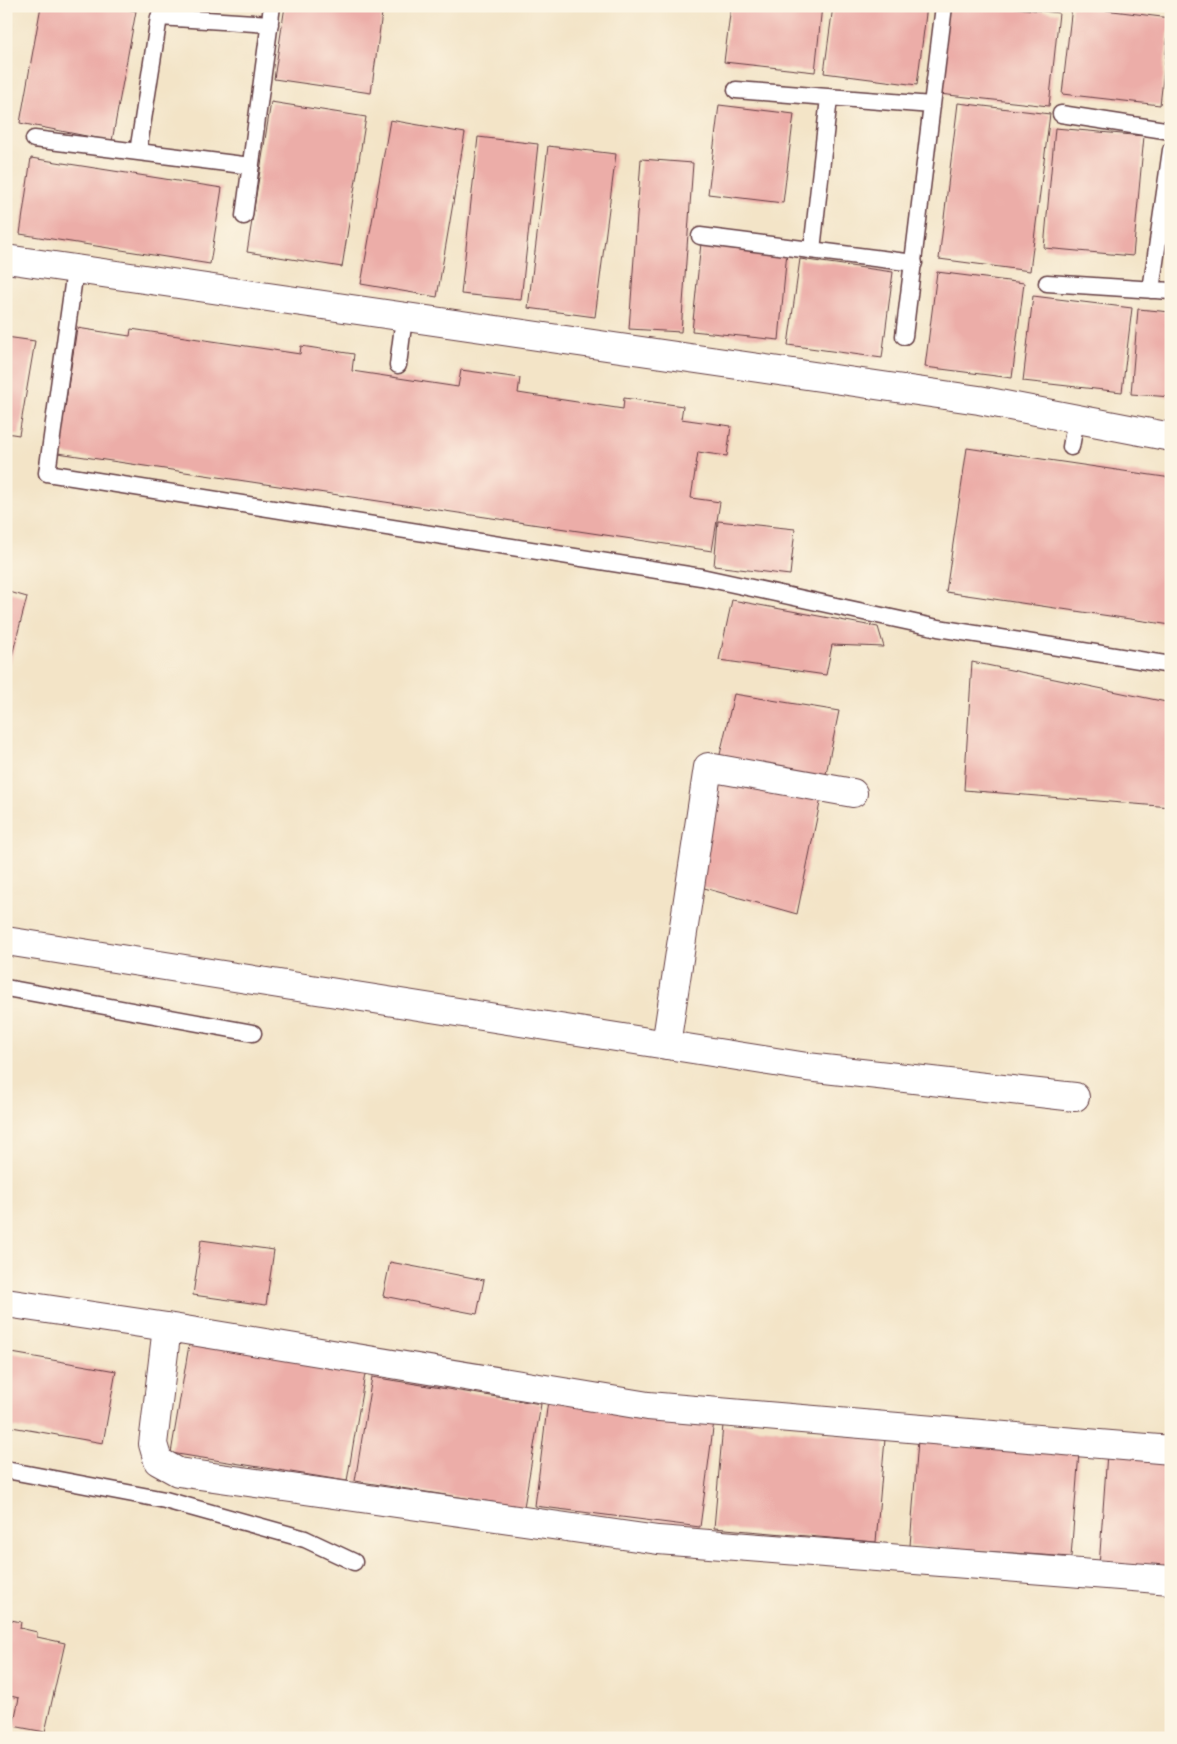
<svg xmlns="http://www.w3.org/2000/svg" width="1177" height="1744" font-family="Vollkorn,serif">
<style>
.building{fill:#ecada8}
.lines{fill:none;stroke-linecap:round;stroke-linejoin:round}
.service-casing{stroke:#633d42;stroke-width:19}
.minor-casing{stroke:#633d42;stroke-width:30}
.service{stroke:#fff;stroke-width:16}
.minor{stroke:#fff;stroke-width:28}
</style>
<rect width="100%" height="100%" fill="#fcf5e5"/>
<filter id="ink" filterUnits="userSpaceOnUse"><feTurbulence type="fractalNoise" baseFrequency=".02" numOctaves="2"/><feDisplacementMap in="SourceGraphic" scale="10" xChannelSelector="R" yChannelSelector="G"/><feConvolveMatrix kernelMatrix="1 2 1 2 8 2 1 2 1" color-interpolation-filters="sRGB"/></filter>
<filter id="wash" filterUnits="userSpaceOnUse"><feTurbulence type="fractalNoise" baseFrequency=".0096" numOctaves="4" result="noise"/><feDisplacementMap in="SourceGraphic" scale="20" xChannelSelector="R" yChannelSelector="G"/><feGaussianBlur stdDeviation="1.12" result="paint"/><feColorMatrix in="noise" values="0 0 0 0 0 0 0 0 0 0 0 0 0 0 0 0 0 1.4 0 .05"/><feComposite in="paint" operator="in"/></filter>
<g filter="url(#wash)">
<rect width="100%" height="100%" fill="#f3e4c7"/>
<g id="blocks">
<path class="building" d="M 41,6 L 110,6 L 136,11 L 112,141 L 20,123 Z
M 285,6 L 383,6 L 371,93 L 274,79 Z
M 731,6 L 822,6 L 815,72 L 724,62 Z
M 833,6 L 927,6 L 917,85 L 824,73 Z
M 948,6 L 1002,6 L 1059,13 L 1049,106 L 939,94 Z
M 1072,6 L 1170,18 L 1160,105 L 1062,94 Z
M 1169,70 L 1171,70 L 1171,109 L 1165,108 Z
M 271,102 L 366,117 L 342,267 L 247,252 Z
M 958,103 L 1050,114 L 1030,271 L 939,259 Z
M 719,105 L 794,114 L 783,203 L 708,194 Z
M 390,120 L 465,133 L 437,297 L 361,284 Z
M 1055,128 L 1144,136 L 1133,256 L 1044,248 Z
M 478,137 L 538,144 L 521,300 L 461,294 Z
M 548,146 L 616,154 L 595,317 L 528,308 Z
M 31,158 L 222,188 L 210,264 L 20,234 Z
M 641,159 L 693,163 L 681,332 L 629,329 Z
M 701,243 L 787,251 L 779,340 L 692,331 Z
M 800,259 L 893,272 L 882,358 L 788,345 Z
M 937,272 L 1024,283 L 1012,378 L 925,367 Z
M 1033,296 L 1132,308 L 1122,392 L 1023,381 Z
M 1138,309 L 1171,312 L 1171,397 L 1131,394 Z
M 77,328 L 130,336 L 131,329 L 300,354 L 301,346 L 354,354 L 352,371 L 458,387 L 461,370 L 520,378 L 518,393 L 623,409 L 624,398 L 683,406 L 681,419 L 731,426 L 727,456 L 698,452 L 691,498 L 720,502 L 712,551 L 58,453 Z
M 6,337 L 35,341 L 19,435 L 6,433 Z
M 967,448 L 1171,478 L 1171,625 L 946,592 Z
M 718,521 L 795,529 L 790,575 L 714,566 Z
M 6,591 L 27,597 L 7,675 L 6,675 Z
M 732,600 L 878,627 L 884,647 L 832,645 L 826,675 L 719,660 Z
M 972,662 L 1171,703 L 1171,807 L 964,790 Z
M 734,694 L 839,711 L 797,914 L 690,884 Z
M 201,1240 L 274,1250 L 266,1305 L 193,1295 Z
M 390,1262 L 484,1280 L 477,1314 L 383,1296 Z
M 190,1339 L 366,1368 L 347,1481 L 171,1453 Z
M 6,1352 L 116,1371 L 103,1443 L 6,1426 Z
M 372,1377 L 541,1404 L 524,1507 L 355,1481 Z
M 548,1400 L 714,1421 L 700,1527 L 535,1506 Z
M 723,1425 L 885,1439 L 876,1542 L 714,1528 Z
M 918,1440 L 1079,1452 L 1071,1557 L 910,1546 Z
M 1107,1453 L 1171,1457 L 1171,1572 L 1099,1567 Z
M 6,1619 L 21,1622 L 20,1628 L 37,1632 L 37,1637 L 65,1643 L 45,1732 L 13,1726 L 19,1698 L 6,1695 Z"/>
</g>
</g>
<g filter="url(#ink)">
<use href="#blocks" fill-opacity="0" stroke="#633d42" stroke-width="1"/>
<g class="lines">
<g class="service-casing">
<path id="service" d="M 736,90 L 932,105
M 1061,114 L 1171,131
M 34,139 L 251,166
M 138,152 L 159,17 L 270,24
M 244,216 L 272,6
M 700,236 L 914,263
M 812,250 L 829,98
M 75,270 L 47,473 L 701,577 L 938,628 L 1171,665
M 1047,283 L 1171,291
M 1151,290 L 1171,150
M 904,336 L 944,6
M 398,365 L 404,318
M 1071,447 L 1076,419
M 6,988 L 253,1033
M 6,1470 L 165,1500 L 305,1539 L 354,1562"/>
</g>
<g class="minor-casing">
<path id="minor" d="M 6,259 L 979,400 L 1171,437
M 6,941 L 807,1067 L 1075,1097
M 666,1045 L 708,767 L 853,793
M 6,1303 L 167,1327 L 648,1406 L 1171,1450
M 167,1327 L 153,1444 L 158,1461 L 178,1472 L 658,1540 L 1171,1580"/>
</g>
<use href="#service" class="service"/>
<use href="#minor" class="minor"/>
</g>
</g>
<rect width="1177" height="1744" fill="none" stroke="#fcf5e5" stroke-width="25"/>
</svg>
